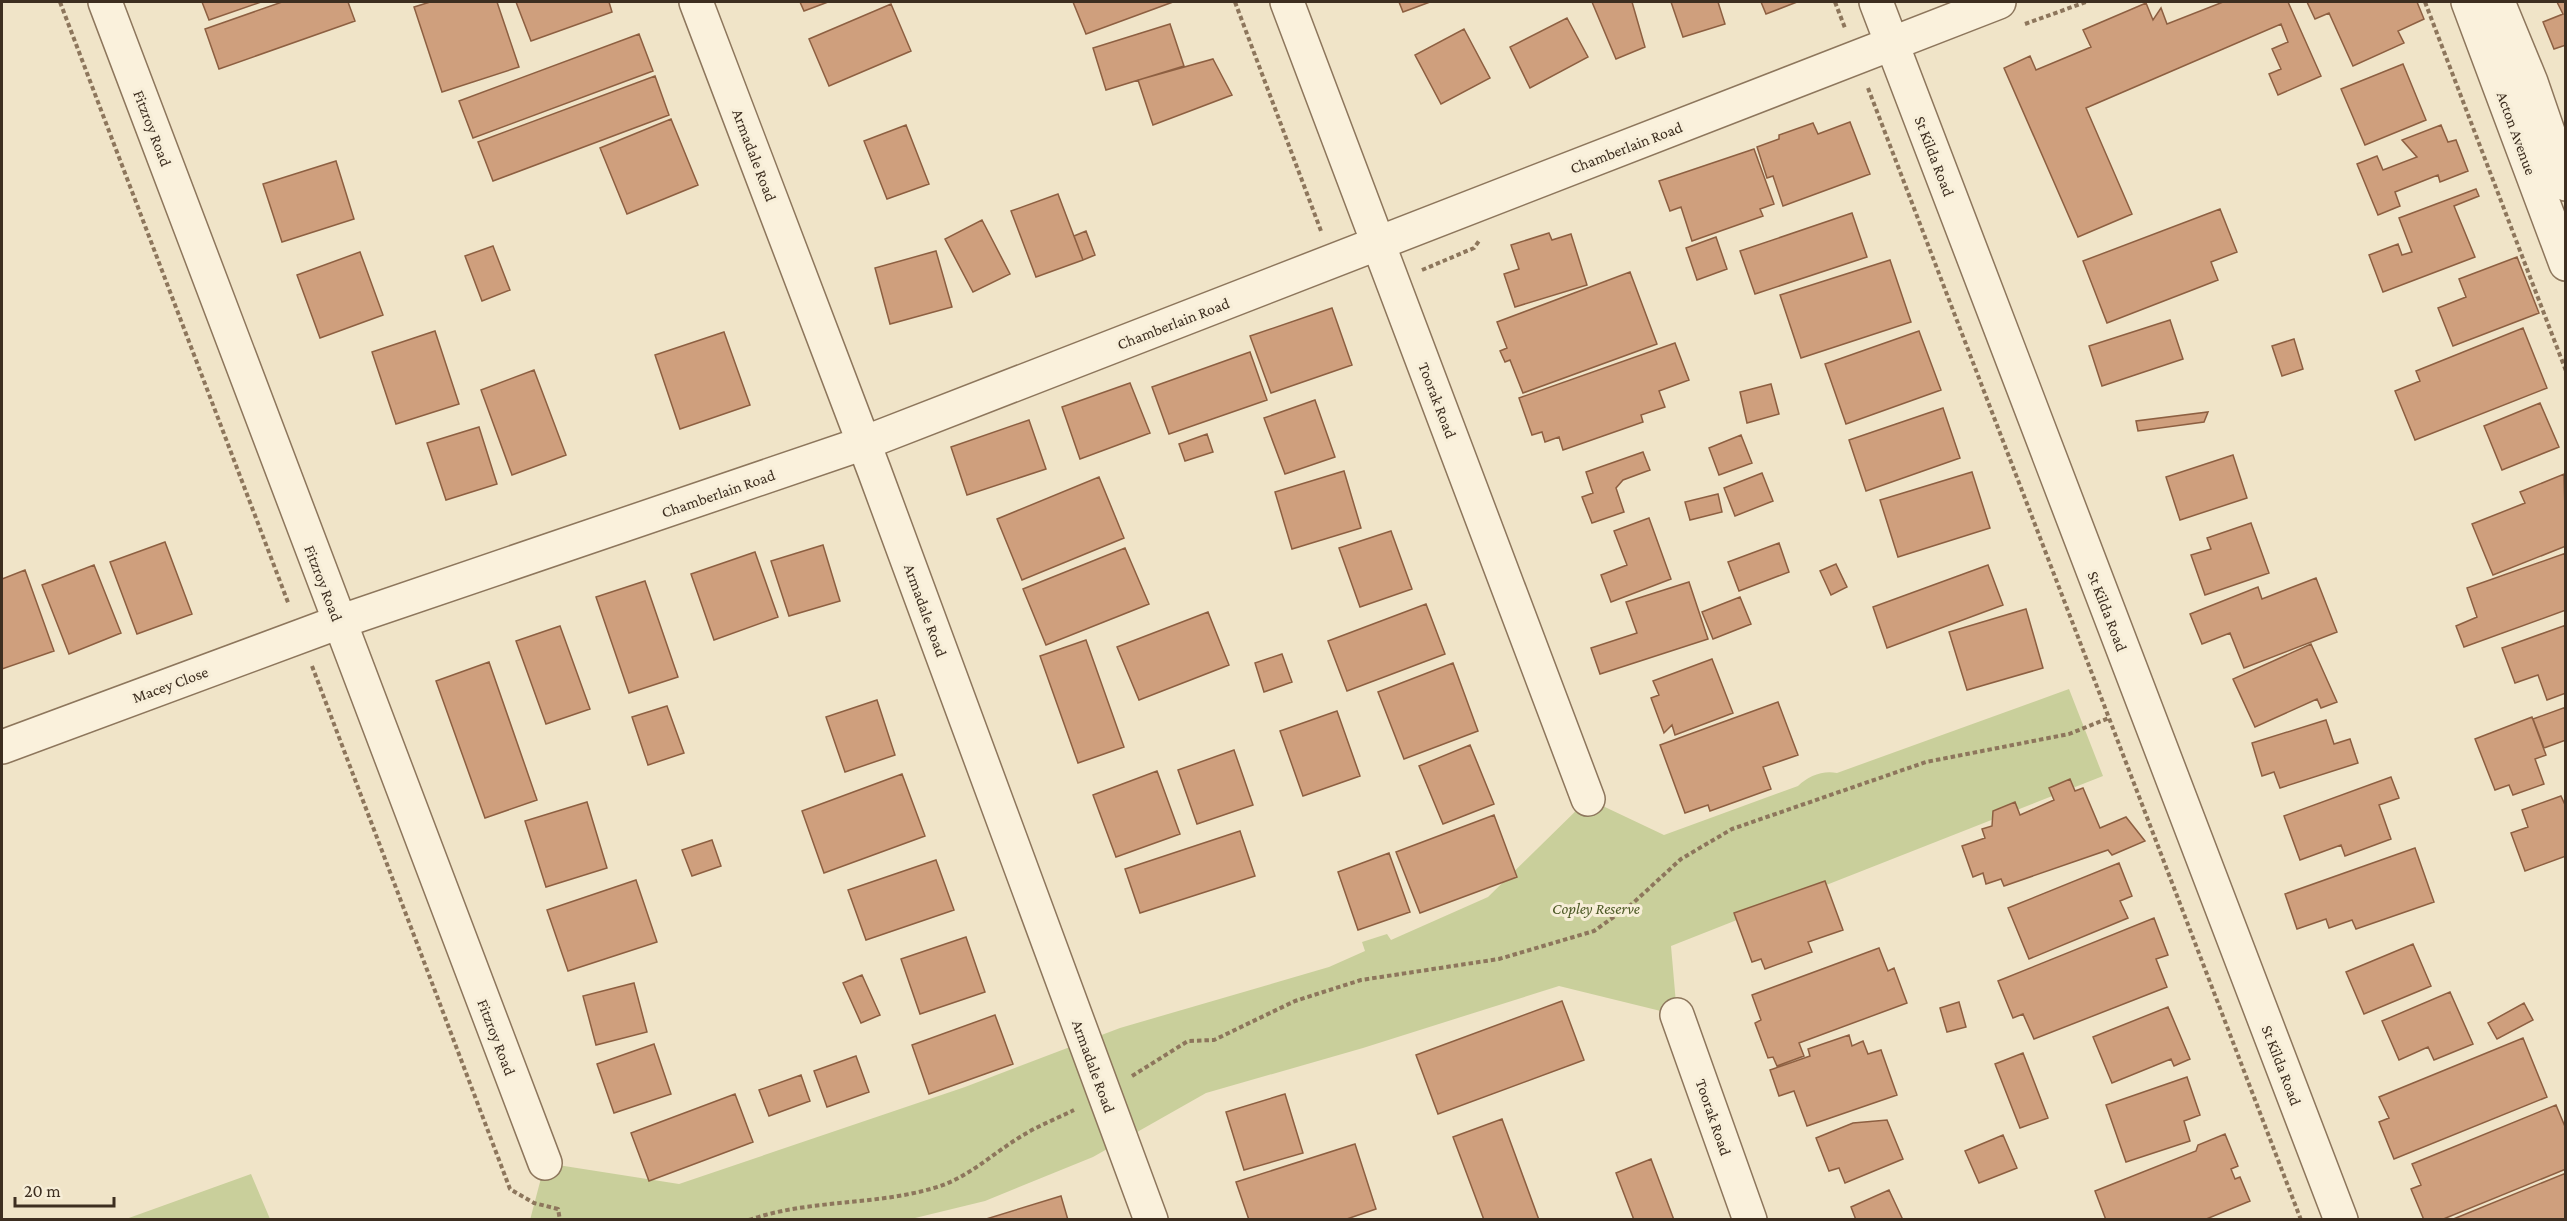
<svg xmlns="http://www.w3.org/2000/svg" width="2567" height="1221" font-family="'Crimson Pro',serif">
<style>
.green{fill:#c9cf9b}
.building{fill:#cf9f7d;stroke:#8d5f41;stroke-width:1.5}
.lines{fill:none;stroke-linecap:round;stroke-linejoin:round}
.street-casing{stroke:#8d765c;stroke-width:36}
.path{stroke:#8d765c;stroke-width:4;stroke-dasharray:4.5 3;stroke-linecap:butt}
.street{stroke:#faf1dc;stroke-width:33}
.labels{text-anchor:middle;stroke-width:6;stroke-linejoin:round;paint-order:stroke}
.street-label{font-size:16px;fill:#3d2e20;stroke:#f7eed8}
.park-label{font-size:16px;font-style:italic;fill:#4d5a26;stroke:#f7eed8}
</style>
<rect width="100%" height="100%" fill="#f0e4c8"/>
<path class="green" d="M 2069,689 L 2103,776 L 1671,946 L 1677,1015 L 1559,986 L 1363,1048 L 1206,1093 L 1093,1157 L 985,1201 L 911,1219 L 530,1220 L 545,1163 L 679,1184 L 965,1087 L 1120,1028 L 1329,967 L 1365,951 L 1362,942 L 1387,934 L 1391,940 L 1488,897 L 1588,799 L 1664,835 L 1798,786 C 1808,776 1823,770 1837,773 Z
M 251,1174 L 270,1219 L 126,1219 Z"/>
<path class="building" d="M 202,2 L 261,2 L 209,20 Z
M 282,2 L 348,2 L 355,21 L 219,69 L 205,29 Z
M 430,2 L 497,2 L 519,67 L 442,92 L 414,7 Z
M 516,2 L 609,2 L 612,12 L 531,41 Z
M 800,2 L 828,2 L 804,11 Z
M 1073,2 L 1173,2 L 1086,34 Z
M 1399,2 L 1430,2 L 1403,12 Z
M 1592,2 L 1632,2 L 1645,47 L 1616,59 Z
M 1671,2 L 1718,2 L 1725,24 L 1683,37 Z
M 1761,2 L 1797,2 L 1766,14 Z
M 2223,2 L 2288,2 L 2321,76 L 2278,95 L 2269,74 L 2281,69 L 2272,49 L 2288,42 L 2281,24 L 2086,108 L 2132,214 L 2078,237 L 2004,68 L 2030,56 L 2036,70 L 2091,47 L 2083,30 L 2146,3 L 2153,20 L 2161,8 L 2167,24 Z
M 2307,2 L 2417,2 L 2424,19 L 2398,31 L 2404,43 L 2353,66 L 2329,13 L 2315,19 Z
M 2557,2 L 2566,2 L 2566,45 L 2554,49 L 2543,22 L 2563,14 Z
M 891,4 L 911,51 L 829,86 L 809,39 Z
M 1567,18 L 1588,57 L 1530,88 L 1510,47 Z
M 1170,24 L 1184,66 L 1106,90 L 1093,48 Z
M 1464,29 L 1490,78 L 1441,104 L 1415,55 Z
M 639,34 L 653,71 L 473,138 L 459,101 Z
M 1213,59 L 1232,95 L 1153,125 L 1138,80 Z
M 2403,64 L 2426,120 L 2365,145 L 2341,89 Z
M 655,76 L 669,115 L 493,181 L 478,142 Z
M 671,119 L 698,185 L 627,214 L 600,148 Z
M 1850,122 L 1870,174 L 1783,206 L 1773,176 L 1767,178 L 1757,147 L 1779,139 L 1779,135 L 1813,123 L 1818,134 Z
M 906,125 L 929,184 L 887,199 L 864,141 Z
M 2441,125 L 2448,142 L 2456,140 L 2468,171 L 2440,182 L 2438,175 L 2395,192 L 2400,206 L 2378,215 L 2357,164 L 2377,156 L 2383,170 L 2417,157 L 2402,140 Z
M 1754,149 L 1774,204 L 1760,209 L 1763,216 L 1692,241 L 1681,207 L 1670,211 L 1659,181 Z
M 336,161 L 354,219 L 282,242 L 263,184 Z
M 2476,189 L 2479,196 L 2454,206 L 2475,257 L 2383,292 L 2369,255 L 2398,244 L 2402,255 L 2412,252 L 2399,218 Z
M 1058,194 L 1083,260 L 1036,277 L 1011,211 Z
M 2220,209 L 2237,252 L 2211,262 L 2218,280 L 2107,323 L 2083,261 Z
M 1852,213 L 1867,257 L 1755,294 L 1740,251 Z
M 982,220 L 1010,274 L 973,292 L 945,239 Z
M 1086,231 L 1095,255 L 1083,260 L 1074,236 Z
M 1549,233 L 1552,240 L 1571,234 L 1587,285 L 1515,307 L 1504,274 L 1519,269 L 1511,245 Z
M 1716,237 L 1727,269 L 1697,280 L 1686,248 Z
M 493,246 L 510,290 L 482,301 L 465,256 Z
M 936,251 L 952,307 L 890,324 L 875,268 Z
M 360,252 L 383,315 L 320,338 L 297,275 Z
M 2517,257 L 2539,313 L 2453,346 L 2438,308 L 2466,297 L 2459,279 Z
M 1890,260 L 1911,322 L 1801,358 L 1780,295 Z
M 1630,272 L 1657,344 L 1523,393 L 1510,360 L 1505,362 L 1500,351 L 1507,348 L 1497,322 Z
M 1332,308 L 1352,365 L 1271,393 L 1250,336 Z
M 2170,320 L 2183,359 L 2102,386 L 2089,346 Z
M 2523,328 L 2547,388 L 2415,440 L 2395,391 L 2420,381 L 2416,371 Z
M 435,331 L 459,404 L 396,424 L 372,352 Z
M 1919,331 L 1941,390 L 1846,424 L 1825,364 Z
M 724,332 L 750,405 L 680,429 L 655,355 Z
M 2294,339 L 2303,369 L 2282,376 L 2272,346 Z
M 1675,343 L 1689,380 L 1659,391 L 1665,407 L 1641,415 L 1643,422 L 1563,450 L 1559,437 L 1545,442 L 1542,432 L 1532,435 L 1519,398 Z
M 1250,352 L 1267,400 L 1169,434 L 1152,387 Z
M 534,370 L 566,455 L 512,475 L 481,390 Z
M 1130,383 L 1150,433 L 1080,459 L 1062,407 Z
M 1771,384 L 1779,414 L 1747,423 L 1740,392 Z
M 1315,400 L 1335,457 L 1285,474 L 1264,418 Z
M 2540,403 L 2559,447 L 2502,470 L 2484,426 Z
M 1943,408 L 1960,458 L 1866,491 L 1849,440 Z
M 2208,412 L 2204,422 L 2138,431 L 2136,421 Z
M 1029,420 L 1046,469 L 967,495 L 951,447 Z
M 479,427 L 497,484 L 446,500 L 427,443 Z
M 1207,434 L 1213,452 L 1185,461 L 1179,444 Z
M 1741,435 L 1752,463 L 1719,475 L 1709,448 Z
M 1643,452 L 1650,470 L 1623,480 L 1616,488 L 1624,512 L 1592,523 L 1582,497 L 1593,493 L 1586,472 Z
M 2233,455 L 2247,498 L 2180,520 L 2166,477 Z
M 1344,471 L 1361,528 L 1292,549 L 1275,492 Z
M 1972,472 L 1990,528 L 1898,557 L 1880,500 Z
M 1762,473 L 1773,501 L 1735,516 L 1724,488 Z
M 2564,474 L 2566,546 L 2493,575 L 2472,524 L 2525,503 L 2520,492 Z
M 1099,477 L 1124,538 L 1022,580 L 997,519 Z
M 1718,494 L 1722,512 L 1690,520 L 1685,502 Z
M 1649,518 L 1671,579 L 1611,602 L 1601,575 L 1627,565 L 1614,531 Z
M 2251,523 L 2269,573 L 2205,595 L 2191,555 L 2211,549 L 2207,538 Z
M 1391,531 L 1412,589 L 1360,607 L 1339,548 Z
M 165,542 L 192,614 L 137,634 L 110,562 Z
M 1779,543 L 1789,572 L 1739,591 L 1728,562 Z
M 823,545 L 840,601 L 789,616 L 771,561 Z
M 1125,548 L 1149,604 L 1046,645 L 1023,589 Z
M 755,552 L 778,617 L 714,640 L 691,574 Z
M 2566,553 L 2566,610 L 2464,647 L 2456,626 L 2477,617 L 2467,588 Z
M 1836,564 L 1847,587 L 1831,595 L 1820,571 Z
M 94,565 L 121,633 L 69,654 L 42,585 Z
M 1988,565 L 2003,605 L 1887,648 L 1873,607 Z
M 25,570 L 54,651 L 2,669 L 2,579 Z
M 2316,578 L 2337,632 L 2244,668 L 2230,633 L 2202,644 L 2190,614 L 2258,587 L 2262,599 Z
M 645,581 L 678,677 L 629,693 L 596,597 Z
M 1689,582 L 1708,639 L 1600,674 L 1591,648 L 1637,633 L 1626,602 Z
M 1740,597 L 1751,624 L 1713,639 L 1702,612 Z
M 1426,604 L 1445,654 L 1347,691 L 1328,641 Z
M 2026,609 L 2043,668 L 1967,690 L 1949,632 Z
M 1208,612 L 1229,665 L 1139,700 L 1117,647 Z
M 2566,625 L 2566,693 L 2547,700 L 2538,675 L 2515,683 L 2502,648 Z
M 560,626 L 590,709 L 546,724 L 516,641 Z
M 1086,640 L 1124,747 L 1078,763 L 1040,656 Z
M 2311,644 L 2337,702 L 2321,708 L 2317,699 L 2255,727 L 2233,679 Z
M 1282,654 L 1292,682 L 1264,692 L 1255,663 Z
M 1712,659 L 1733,713 L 1675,735 L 1672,725 L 1664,733 L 1651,698 L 1659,695 L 1653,681 Z
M 489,662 L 537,800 L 485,818 L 436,681 Z
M 1453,663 L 1478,731 L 1404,759 L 1378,692 Z
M 877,700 L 895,755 L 845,772 L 826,717 Z
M 1778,702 L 1798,755 L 1763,767 L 1771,789 L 1710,811 L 1708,805 L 1685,813 L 1660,745 Z
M 667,706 L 684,753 L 648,765 L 632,717 Z
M 2566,707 L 2566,740 L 2544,748 L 2533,719 Z
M 1337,711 L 1360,776 L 1303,796 L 1280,731 Z
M 2532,717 L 2546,755 L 2535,759 L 2544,784 L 2513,795 L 2509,785 L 2495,790 L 2475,739 Z
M 2326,720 L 2334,744 L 2350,739 L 2358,763 L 2280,788 L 2274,772 L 2262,776 L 2252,743 Z
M 1470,745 L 1494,804 L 1443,824 L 1419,766 Z
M 1234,750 L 1253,805 L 1197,824 L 1178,770 Z
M 1157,771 L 1180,834 L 1116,857 L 1093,795 Z
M 902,774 L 925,836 L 824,873 L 802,811 Z
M 2391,777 L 2399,798 L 2379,805 L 2391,839 L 2345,856 L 2341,845 L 2300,860 L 2284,816 Z
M 2070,779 L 2075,791 L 2083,788 L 2100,828 L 2126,817 L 2145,841 L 2112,855 L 2108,850 L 2004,886 L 2001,879 L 1986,884 L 1983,873 L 1973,877 L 1962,846 L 1985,838 L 1982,829 L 1992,826 L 1993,811 L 2015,802 L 2020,815 L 2054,800 L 2049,788 Z
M 2561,796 L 2566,807 L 2566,856 L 2525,871 L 2511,833 L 2528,827 L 2522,810 Z
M 587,802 L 607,868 L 546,887 L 525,821 Z
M 1494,815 L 1517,877 L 1420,913 L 1396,852 Z
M 1240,831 L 1255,876 L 1140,913 L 1125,869 Z
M 712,840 L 721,866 L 692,876 L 682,850 Z
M 2415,848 L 2434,902 L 2356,929 L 2352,920 L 2329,928 L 2326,919 L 2297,929 L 2285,894 Z
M 1389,853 L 1410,912 L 1358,930 L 1338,872 Z
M 936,860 L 954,910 L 866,940 L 848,890 Z
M 2119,863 L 2132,896 L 2120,901 L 2128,918 L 2029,959 L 2008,908 Z
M 636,880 L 657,942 L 568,971 L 547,910 Z
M 1825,881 L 1843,930 L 1808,942 L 1812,952 L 1765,969 L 1761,959 L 1752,962 L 1734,913 Z
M 2154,918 L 2168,955 L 2156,959 L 2167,987 L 2034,1039 L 2023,1014 L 2013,1018 L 1998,981 Z
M 966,937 L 985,992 L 920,1014 L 901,959 Z
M 2413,944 L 2431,986 L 2364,1014 L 2346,972 Z
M 1879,948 L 1888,971 L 1894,968 L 1907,1003 L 1799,1043 L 1804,1056 L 1777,1066 L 1773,1057 L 1768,1058 L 1755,1023 L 1761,1020 L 1752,995 Z
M 862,975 L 880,1015 L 861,1023 L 843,983 Z
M 634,983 L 647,1032 L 596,1045 L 583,996 Z
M 2450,992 L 2473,1044 L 2434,1060 L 2428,1047 L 2399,1060 L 2382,1021 Z
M 1562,1001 L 1584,1060 L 1438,1114 L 1416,1055 Z
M 1959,1002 L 1966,1027 L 1947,1032 L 1940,1008 Z
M 2524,1003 L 2533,1020 L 2497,1039 L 2488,1023 Z
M 2168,1007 L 2190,1059 L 2174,1066 L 2171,1059 L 2112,1083 L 2093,1037 Z
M 995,1015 L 1013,1064 L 929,1094 L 912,1045 Z
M 1849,1035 L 1852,1046 L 1863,1041 L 1868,1054 L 1881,1050 L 1897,1095 L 1807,1126 L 1794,1091 L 1779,1096 L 1770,1070 L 1810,1056 L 1808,1049 Z
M 2523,1038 L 2547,1097 L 2394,1159 L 2379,1122 L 2389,1118 L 2379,1097 Z
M 654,1044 L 671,1094 L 614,1113 L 597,1064 Z
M 2023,1053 L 2048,1118 L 2020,1128 L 1995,1064 Z
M 856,1056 L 869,1092 L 827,1107 L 814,1071 Z
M 801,1075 L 810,1101 L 769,1116 L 759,1090 Z
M 2187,1077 L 2200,1115 L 2184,1121 L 2190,1141 L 2126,1162 L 2106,1105 Z
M 735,1094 L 753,1142 L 649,1181 L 631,1133 Z
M 1285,1094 L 1303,1153 L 1244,1170 L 1226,1112 Z
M 2556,1105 L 2566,1129 L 2566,1169 L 2441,1220 L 2424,1220 L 2411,1189 L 2421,1185 L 2412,1164 Z
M 1502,1119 L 1539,1220 L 1484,1220 L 1453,1137 Z
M 1887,1120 L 1903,1159 L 1845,1183 L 1839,1168 L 1829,1171 L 1816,1138 L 1853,1123 Z
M 2225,1134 L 2238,1166 L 2231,1169 L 2235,1179 L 2240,1177 L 2250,1201 L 2204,1220 L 2106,1220 L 2095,1191 L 2196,1151 L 2198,1145 Z
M 2003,1135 L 2017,1168 L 1979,1183 L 1965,1151 Z
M 1355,1144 L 1376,1209 L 1344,1220 L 1249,1220 L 1236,1182 Z
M 1651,1159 L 1674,1220 L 1634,1220 L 1616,1173 Z
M 2566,1173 L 2566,1220 L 2451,1220 Z
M 1889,1190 L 1903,1220 L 1856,1220 L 1851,1207 Z
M 1061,1196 L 1068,1220 L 986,1220 L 986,1219 Z"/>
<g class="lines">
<g class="street-casing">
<path id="street" d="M 105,2 L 545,1163
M 696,2 L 874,470 L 1151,1220
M 1287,2 L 1588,799
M 1876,2 L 2341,1220
M 2468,2 L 2566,264
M 2498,2 L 2531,82 L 2566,184
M 2,747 L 339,622 L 864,443 L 1999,2
M 1677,1015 L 1750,1220"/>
</g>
<path class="path" d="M 60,2 L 289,605
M 1235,2 L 1321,231
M 1835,2 L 1845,28
M 2425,2 L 2566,371
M 2025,24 L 2086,2
M 1868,88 L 2301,1220
M 1422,270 L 1474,248 L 1479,241
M 312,666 L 510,1189 L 534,1203 L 558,1209 L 560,1220
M 1132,1076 L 1188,1041 L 1214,1040 L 1295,1001 L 1361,980 L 1499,959 L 1594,931 L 1632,904 L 1681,859 L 1732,829 L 1926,762 L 2069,734 L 2109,718
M 749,1220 C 809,1199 873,1206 934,1188 C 969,1178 994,1152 1025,1134 C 1040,1125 1058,1118 1074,1110"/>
<use href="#street" class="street"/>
</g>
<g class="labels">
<g class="street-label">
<text transform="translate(153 128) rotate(69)" y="6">Fitzroy Road</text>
<text transform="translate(2517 133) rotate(70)" y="6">Acton Avenue</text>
<text transform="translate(1626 147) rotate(-21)" y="6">Chamberlain Road</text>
<text transform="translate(755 155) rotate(69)" y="6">Armadale Road</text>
<text transform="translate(1935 156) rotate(69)" y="6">St Kilda Road</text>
<text transform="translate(1173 323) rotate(-21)" y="6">Chamberlain Road</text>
<text transform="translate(1438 400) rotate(69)" y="6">Toorak Road</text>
<text transform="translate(718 493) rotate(-19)" y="6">Chamberlain Road</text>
<text transform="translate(324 583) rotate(69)" y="6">Fitzroy Road</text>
<text transform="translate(926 610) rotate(70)" y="6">Armadale Road</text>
<text transform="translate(2108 611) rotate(69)" y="6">St Kilda Road</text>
<text transform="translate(170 684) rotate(-20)" y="6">Macey Close</text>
<text transform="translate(497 1037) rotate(69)" y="6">Fitzroy Road</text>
<text transform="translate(2282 1065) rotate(69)" y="6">St Kilda Road</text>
<text transform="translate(1094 1066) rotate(70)" y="6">Armadale Road</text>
<text transform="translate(1714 1117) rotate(71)" y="6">Toorak Road</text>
</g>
<g class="park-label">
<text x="1596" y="914">Copley Reserve</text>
</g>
</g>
<rect width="2567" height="1221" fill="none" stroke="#3d2e20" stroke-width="6"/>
<path d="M15 1197v9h99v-9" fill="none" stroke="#3d2e20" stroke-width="3"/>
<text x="24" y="1197" font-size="18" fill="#3d2e20" stroke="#f7eed8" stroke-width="4.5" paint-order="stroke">20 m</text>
</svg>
